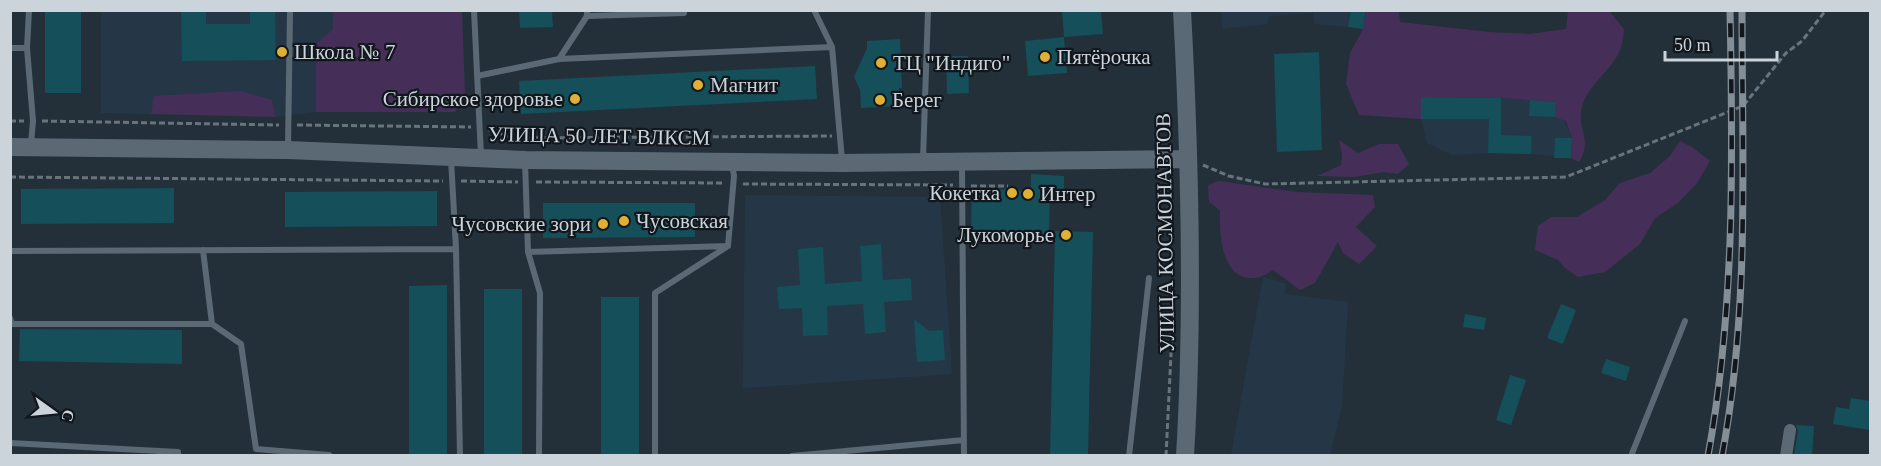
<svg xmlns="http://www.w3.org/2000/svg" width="1881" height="466" font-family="Georgia,serif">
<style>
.built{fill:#253747}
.green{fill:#452f58}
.building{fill:#144f5a}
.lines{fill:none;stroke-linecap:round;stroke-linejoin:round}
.path{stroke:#68737c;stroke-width:3;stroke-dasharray:6 3;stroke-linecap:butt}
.lane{stroke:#5b6975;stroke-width:6}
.street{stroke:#5b6975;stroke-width:12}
.secondary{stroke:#5b6975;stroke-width:18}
.rail-casing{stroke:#848e96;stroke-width:7}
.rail{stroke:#11171c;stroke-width:4.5;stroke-dasharray:14;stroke-linecap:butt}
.poi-dot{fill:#dfb034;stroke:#11171c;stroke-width:2}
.labels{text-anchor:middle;stroke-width:4.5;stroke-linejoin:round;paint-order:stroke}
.poi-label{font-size:21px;fill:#ccd4db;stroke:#11171c;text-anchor:start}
.street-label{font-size:21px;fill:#ccd4db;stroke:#11171c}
</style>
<rect width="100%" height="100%" fill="#23303a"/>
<path class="built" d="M 101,11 L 462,11 L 465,94 L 455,112 L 316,112 L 275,117 L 101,113 Z
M 1221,11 L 1351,11 L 1348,27 L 1315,24 L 1313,13 L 1269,16 L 1267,24 L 1222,29 Z
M 1421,97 L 1501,98 L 1556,102 L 1572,138 L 1571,158 L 1531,154 L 1488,153 L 1452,155 L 1427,143 L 1421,119 Z
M 745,195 L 940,197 L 952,374 L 743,388 Z
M 1263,277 L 1286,284 L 1285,294 L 1348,302 L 1342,406 L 1330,455 L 1231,455 Z"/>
<path class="green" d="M 333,11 L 462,11 L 465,94 L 455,112 L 316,112 L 316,44 L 333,29 Z
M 1366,11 L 1399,11 L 1400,22 L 1489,32 L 1529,34 L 1566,29 L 1568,11 L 1609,11 L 1624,29 C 1623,38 1622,48 1617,56 C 1607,74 1583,90 1581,112 C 1579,132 1592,141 1579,162 L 1571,158 L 1572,138 L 1566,121 L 1555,117 L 1556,102 L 1501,98 L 1422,97 L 1421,119 L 1359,115 L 1346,84 L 1350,53 L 1363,29 Z
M 240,91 L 272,100 L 275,117 L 151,114 L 154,96 Z
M 1339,140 L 1358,153 L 1379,144 L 1398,144 L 1409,164 L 1398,174 L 1383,172 L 1355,177 L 1317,176 L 1341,165 L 1342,154 Z
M 1680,141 L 1692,147 L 1710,161 L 1697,183 L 1678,203 L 1655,218 L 1640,244 L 1605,272 L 1578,277 L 1565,268 L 1558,260 L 1535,250 L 1538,226 L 1551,217 L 1577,217 L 1605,200 L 1620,183 L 1650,173 L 1670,156 Z
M 1219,181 L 1297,192 L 1373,195 L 1375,207 L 1356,227 L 1377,246 L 1359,264 L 1343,253 L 1338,242 L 1315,283 L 1300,290 L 1273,270 C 1268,273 1261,278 1255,278 C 1221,281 1219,233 1220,210 L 1209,202 L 1208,185 Z"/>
<path class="building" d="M 45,10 L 81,10 L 81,93 L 45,93 Z
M 181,10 L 206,10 L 206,24 L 250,24 L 250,10 L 275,10 L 276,60 L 182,61 Z
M 519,10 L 552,10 L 553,27 L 520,28 Z
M 1062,10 L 1101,10 L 1103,34 L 1064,37 Z
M 1351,10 L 1366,10 L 1363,29 L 1348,27 Z
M 1064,37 L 1067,73 L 1028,76 L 1025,41 Z
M 900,39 L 902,88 L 899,88 L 900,106 L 861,108 L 860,90 L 854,77 L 867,48 L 867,41 Z
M 1319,52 L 1322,150 L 1277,152 L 1274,54 Z
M 946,56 L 968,56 L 969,93 L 947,94 Z
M 815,66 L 817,99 L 521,114 L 519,81 Z
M 1421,97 L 1501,98 L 1501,135 L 1532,136 L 1531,154 L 1488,153 L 1489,119 L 1421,119 Z
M 1530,100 L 1556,102 L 1555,117 L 1529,116 Z
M 1555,138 L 1572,138 L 1571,158 L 1554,158 Z
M 1031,174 L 1064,176 L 1064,192 L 1050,192 L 1049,234 L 971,231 L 972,188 L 1031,191 Z
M 174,188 L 174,223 L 21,224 L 21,189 Z
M 437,191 L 437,226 L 285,227 L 285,192 Z
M 543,203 L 695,203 L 695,237 L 543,238 Z
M 1055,231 L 1093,232 L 1088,456 L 1050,456 Z
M 881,244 L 883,280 L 911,278 L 912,300 L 884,302 L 886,332 L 865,334 L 863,304 L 827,306 L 828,335 L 803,336 L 802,308 L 779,309 L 777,287 L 800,285 L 798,249 L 823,247 L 825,284 L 862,281 L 860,246 Z
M 447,285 L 447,456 L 409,456 L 409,286 Z
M 484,289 L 522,289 L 522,456 L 484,456 Z
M 601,297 L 639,297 L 639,456 L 601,456 Z
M 1561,304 L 1576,310 L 1563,344 L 1547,338 Z
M 1465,314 L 1486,318 L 1484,330 L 1463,327 Z
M 914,319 L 929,331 L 943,330 L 945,360 L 917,362 Z
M 20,329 L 182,330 L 182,364 L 19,361 Z
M 1606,359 L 1630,367 L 1626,381 L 1601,373 Z
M 1510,375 L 1526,380 L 1511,425 L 1496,420 Z
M 1851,398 L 1870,401 L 1870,430 L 1833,424 L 1836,407 L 1849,409 Z
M 1796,425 L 1814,426 L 1812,456 L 1794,456 L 1798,431 Z"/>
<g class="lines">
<path class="path" d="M 10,121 L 24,121
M 42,121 L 279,125
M 297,125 L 471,127
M 489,130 L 515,138 L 832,136
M 1203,165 L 1229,176 L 1265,184 L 1566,177 L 1743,106 L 1786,53 L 1802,41 L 1826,10
M 10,177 L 443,181
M 461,181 L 518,182
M 536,182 L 725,183
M 743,184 L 953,185
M 971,186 L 1008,186
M 1166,456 L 1172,334"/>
<path class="lane" d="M 474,10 L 481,156
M 814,10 L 832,47
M 587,16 L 684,13 L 684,10
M 10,48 L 27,48 L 33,121 L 31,144
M 27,48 L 29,10
M 559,59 L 587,16 L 587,10
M 477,76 L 559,59 L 832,47 L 842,160
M 288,148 L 290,10
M 451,159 L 456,249 L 460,456
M 923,160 L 928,10
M 525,161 L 528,252 L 540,293 L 539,456
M 962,163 L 964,456
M 203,250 L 212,324
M 10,251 L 456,249
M 528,252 L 728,246
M 10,318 L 12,324 L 212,324 L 241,344 L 256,449 L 329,455
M 10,443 L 178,452 L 178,456
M 655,456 L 655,293 L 728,246 L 734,176 L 732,164
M 792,456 L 964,440
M 1129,456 L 1149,278
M 1631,456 L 1685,321"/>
<path class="street" d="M 1786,456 L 1790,430"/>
<path class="secondary" d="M 1182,10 C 1190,158 1194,308 1185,456
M 10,147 L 288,150 L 525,160 L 842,163 L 1187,159"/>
<g class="rail-casing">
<path id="rail" d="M 1708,456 C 1735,309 1733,159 1730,10
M 1722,456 C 1750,308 1742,159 1742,10"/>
</g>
<use href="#rail" class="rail"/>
</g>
<g class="poi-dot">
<circle cx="282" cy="52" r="6"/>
<circle cx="1045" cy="57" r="6"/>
<circle cx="881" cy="63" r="6"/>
<circle cx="698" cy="85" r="6"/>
<circle cx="575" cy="99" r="6"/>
<circle cx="880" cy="100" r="6"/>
<circle cx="1012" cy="193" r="6"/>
<circle cx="1028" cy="194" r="6"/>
<circle cx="624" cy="221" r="6"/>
<circle cx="603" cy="224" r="6"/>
<circle cx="1066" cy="235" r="6"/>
</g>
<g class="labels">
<g class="poi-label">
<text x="294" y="59">Школа № 7</text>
<text x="1057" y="64">Пятёрочка</text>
<text x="893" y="70">ТЦ "Индиго"</text>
<text x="710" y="92">Магнит</text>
<text x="563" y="106" text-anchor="end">Сибирское здоровье</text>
<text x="892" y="107">Берег</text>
<text x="1000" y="200" text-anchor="end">Кокетка</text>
<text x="1040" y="201">Интер</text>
<text x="636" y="228">Чусовская</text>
<text x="591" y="231" text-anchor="end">Чусовские зори</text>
<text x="1054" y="242" text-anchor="end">Лукоморье</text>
</g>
<g class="street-label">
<text transform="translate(599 136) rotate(1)" y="7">УЛИЦА 50 ЛЕТ ВЛКСМ</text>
<text transform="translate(1165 233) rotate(-91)" y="7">УЛИЦА КОСМОНАВТОВ</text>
</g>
</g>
<rect width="1881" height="466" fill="none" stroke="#ccd4db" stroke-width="24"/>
<g transform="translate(54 412) rotate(105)" stroke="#11171c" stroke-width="4.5" paint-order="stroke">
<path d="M0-4.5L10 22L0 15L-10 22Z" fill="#ccd4db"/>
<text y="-9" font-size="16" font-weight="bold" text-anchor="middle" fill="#ccd4db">С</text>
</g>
<path d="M1665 51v9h112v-9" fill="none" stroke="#ccd4db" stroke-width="3"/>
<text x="1674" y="51" font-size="18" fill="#ccd4db" stroke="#11171c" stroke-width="4.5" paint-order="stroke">50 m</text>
</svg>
